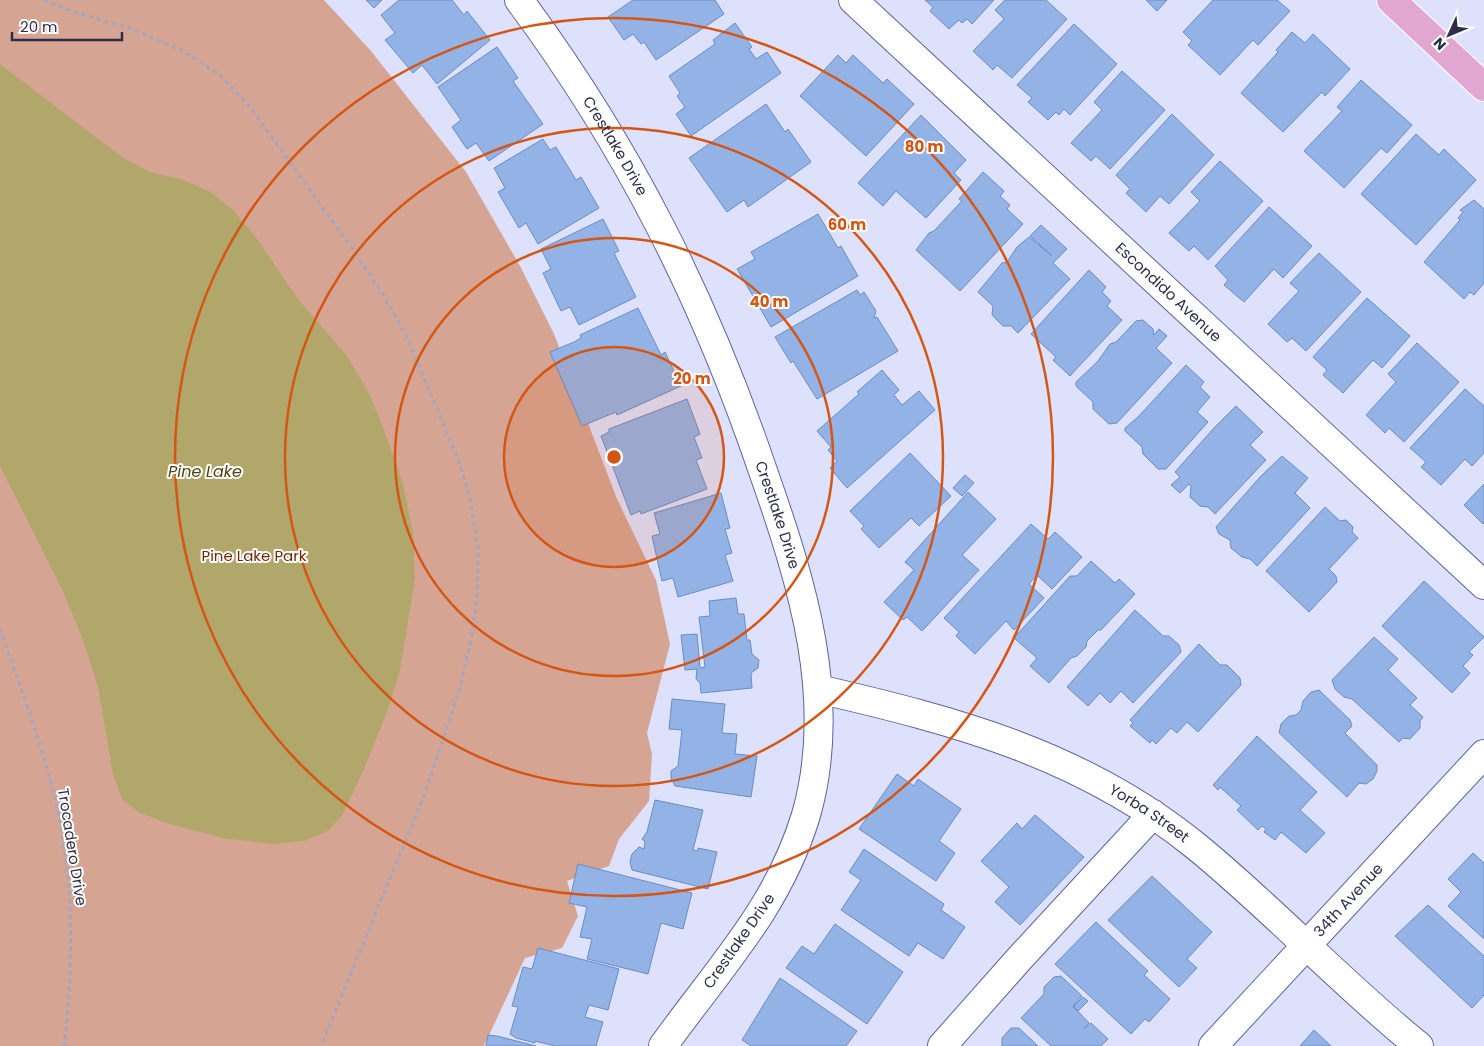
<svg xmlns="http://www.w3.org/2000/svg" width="1484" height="1046" font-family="Poppins,sans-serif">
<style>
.green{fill:#d6a493}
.water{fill:#b2a76b}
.building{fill:#93b3e6;stroke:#698cc5}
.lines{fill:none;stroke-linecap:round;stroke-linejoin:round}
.minor-casing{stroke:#5e629f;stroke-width:30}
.major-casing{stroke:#fff;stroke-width:30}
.path{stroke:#a3a6c1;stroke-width:3;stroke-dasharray:4 4;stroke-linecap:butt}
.minor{stroke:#fff;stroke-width:28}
.major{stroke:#e1a7d0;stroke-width:28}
.ring{fill:none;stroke:#d55512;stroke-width:2.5}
.labels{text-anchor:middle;stroke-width:4;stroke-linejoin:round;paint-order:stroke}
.street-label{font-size:15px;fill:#2c2e48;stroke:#fff}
.park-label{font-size:15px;fill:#712709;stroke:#fff}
.water-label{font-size:16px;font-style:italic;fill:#4c4414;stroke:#fff}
.centre{fill:#d55512;stroke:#fff;stroke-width:2.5}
.ring-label{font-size:15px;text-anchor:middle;font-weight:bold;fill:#d55512;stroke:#fff;stroke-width:4;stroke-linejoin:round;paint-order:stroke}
</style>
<rect width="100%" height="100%" fill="#dde1fc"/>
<path class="green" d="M 0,0 L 324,0 L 371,51 L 466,172 L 520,266 L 554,334 L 617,499 L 656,580 L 670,644 L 647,733 L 652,754 L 649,801 L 619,839 L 609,866 L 567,881 L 578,916 L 562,948 L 525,958 L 484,1046 L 0,1046 Z"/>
<path class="water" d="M 0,64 L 122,157 L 150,172 L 180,179 L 209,191 L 232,209 L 255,236 L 298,299 L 347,356 L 369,393 L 386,435 L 403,483 L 413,533 L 415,579 L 400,670 L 387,712 L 364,769 L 342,816 L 328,831 L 304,841 L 273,844 L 223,838 L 166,823 L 138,812 L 122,799 L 113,775 L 98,687 L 83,640 L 62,589 L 0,466 Z"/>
<path class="building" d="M 366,0 L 382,0 L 374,8 Z
M 399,0 L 452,0 L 464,15 L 467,11 L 490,40 L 437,84 L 422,65 L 413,73 L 385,40 L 395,33 L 381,15 Z
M 633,0 L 715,0 L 724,14 L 656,60 L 644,42 L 641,44 L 633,34 L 624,40 L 608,17 Z
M 925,0 L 994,0 L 972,24 L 967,19 L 962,23 L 959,20 L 949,29 L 930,11 L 933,7 Z
M 1005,0 L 1046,0 L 1067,19 L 1012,78 L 997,65 L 993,70 L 973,51 L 1004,19 L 995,10 Z
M 1146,0 L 1167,0 L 1157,11 Z
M 1213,0 L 1277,0 L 1290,11 L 1258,45 L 1253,40 L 1220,75 L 1188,45 L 1192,41 L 1183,32 Z
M 735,23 L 752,47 L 749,49 L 756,59 L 767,52 L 781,73 L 691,136 L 676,114 L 685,107 L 677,96 L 680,93 L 669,76 L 715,44 L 713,40 Z
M 1074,24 L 1117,64 L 1070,115 L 1064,109 L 1059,115 L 1056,112 L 1048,120 L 1028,102 L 1032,98 L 1017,85 Z
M 1292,32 L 1305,43 L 1313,34 L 1350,69 L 1325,96 L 1322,92 L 1283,132 L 1241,93 L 1278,52 L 1276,50 Z
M 497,47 L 518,78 L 513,81 L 543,124 L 489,161 L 476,143 L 467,149 L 452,127 L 461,120 L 438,87 Z
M 838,55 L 846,63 L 853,55 L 883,83 L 887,79 L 914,104 L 866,156 L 800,96 Z
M 1122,71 L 1165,110 L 1110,169 L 1096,156 L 1091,161 L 1071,143 L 1102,110 L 1094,102 Z
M 1361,80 L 1412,125 L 1387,153 L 1381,148 L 1344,188 L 1304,151 L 1342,111 L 1337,107 Z
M 766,104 L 785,132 L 788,129 L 811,162 L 748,207 L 744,200 L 727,212 L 689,158 Z
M 1172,114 L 1214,155 L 1169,204 L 1160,196 L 1146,212 L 1126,193 L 1130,189 L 1116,175 Z
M 921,115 L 966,160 L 954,173 L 961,180 L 926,218 L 896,191 L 883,206 L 858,183 Z
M 1416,134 L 1439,155 L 1444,149 L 1476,180 L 1416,245 L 1361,194 Z
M 543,139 L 550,150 L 556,147 L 576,180 L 581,177 L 599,208 L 538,244 L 526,223 L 519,228 L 498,192 L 505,188 L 494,168 Z
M 1220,161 L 1263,201 L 1208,260 L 1194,246 L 1189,251 L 1169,233 L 1200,201 L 1191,192 Z
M 983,172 L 1004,191 L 1000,196 L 1010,205 L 1007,209 L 1023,224 L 960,291 L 916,250 L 929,233 L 934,231 L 959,204 L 962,201 L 959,199 Z
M 1474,200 L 1484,209 L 1484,283 L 1474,295 L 1470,292 L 1464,299 L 1424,262 L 1460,220 L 1458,218 L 1463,212 L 1460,210 Z
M 1269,207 L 1312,246 L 1283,278 L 1274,269 L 1244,302 L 1224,285 L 1228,280 L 1215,266 Z
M 818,214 L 838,248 L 841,246 L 858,276 L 771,327 L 737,269 L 755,259 L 751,252 Z
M 603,219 L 619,251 L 614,253 L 636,297 L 579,325 L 570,307 L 561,311 L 543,273 L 551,269 L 541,249 Z
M 1041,225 L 1067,249 L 1053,263 L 1070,279 L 1018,333 L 1011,326 L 1003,326 L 992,315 L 993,306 L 978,292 L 1002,263 L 1007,262 L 1017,247 L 1029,237 L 1052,256 L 1030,236 Z
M 1319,253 L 1361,292 L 1306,351 L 1292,338 L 1287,342 L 1268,324 L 1299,291 L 1290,283 Z
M 1089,270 L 1106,287 L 1102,292 L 1111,301 L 1107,306 L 1122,320 L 1070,376 L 1053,360 L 1056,357 L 1031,334 Z
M 857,290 L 860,295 L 864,292 L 876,311 L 874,318 L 877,317 L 898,351 L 817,399 L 793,361 L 791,363 L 775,337 Z
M 1367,298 L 1410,336 L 1382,368 L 1373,360 L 1343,393 L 1323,375 L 1327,370 L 1313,357 Z
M 638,308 L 661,355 L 665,352 L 681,386 L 617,415 L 616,412 L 582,426 L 550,352 L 574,342 L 581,338 L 580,335 Z
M 1143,320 L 1153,329 L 1154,335 L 1159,329 L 1167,336 L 1156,348 L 1172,363 L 1117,423 L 1109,424 L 1093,409 L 1093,402 L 1076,386 L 1076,382 L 1098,361 L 1110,344 L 1116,342 L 1136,321 Z
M 1417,343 L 1459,382 L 1404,442 L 1389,428 L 1385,433 L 1366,415 L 1396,382 L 1388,374 Z
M 1186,365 L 1204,382 L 1200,387 L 1210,397 L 1197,412 L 1208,422 L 1166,469 L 1158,469 L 1143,454 L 1142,447 L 1125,431 L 1125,428 L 1138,417 Z
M 882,370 L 899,390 L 894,395 L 902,405 L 919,391 L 935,410 L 847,488 L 830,468 L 837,461 L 828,450 L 831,447 L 817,431 L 859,394 L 857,392 Z
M 1465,389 L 1484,406 L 1484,453 L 1472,466 L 1465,459 L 1441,485 L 1421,467 L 1426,462 L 1410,448 Z
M 687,399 L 700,434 L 694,437 L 702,458 L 696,460 L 707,489 L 641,514 L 640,511 L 631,515 L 601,436 L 609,432 L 609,429 Z
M 1236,406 L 1263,432 L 1250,445 L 1266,460 L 1215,514 L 1208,507 L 1200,506 L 1190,497 L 1191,486 L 1189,484 L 1180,493 L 1171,485 L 1180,477 L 1175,472 L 1213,429 Z
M 910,453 L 951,496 L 919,526 L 911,518 L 879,548 L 861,529 L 864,526 L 850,511 Z
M 1282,456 L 1308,478 L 1295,493 L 1310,508 L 1257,566 L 1250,559 L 1242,557 L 1231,548 L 1230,540 L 1219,534 L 1216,527 L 1260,477 Z
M 965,475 L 974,483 L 962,496 L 953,488 Z
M 1484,484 L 1484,523 L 1483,524 L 1464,505 Z
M 968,492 L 996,519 L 962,555 L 979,570 L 922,631 L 907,617 L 903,620 L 884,602 L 914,570 L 905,562 Z
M 721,493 L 730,528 L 725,529 L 732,553 L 725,555 L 733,581 L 678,597 L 673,578 L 662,581 L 652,536 L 660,534 L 654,513 Z
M 1325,507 L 1340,521 L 1346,520 L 1353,527 L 1352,532 L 1358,538 L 1329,569 L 1336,576 L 1337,582 L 1309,612 L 1266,571 Z
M 1031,524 L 1048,539 L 1055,532 L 1082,557 L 1052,589 L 1037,575 L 1029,584 L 1044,598 L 1014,630 L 1006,621 L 975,654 L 956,636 L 959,632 L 944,618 Z
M 1091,561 L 1115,583 L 1119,579 L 1135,594 L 1101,630 L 1098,630 L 1087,641 L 1086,647 L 1077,656 L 1071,658 L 1049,683 L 1030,666 L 1037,658 L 1014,638 L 1070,576 L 1077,576 Z
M 1424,581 L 1484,637 L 1469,652 L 1473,655 L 1463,666 L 1470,673 L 1452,693 L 1382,626 Z
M 736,598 L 738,614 L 744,614 L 747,640 L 750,640 L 752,654 L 759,660 L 758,668 L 751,673 L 752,688 L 701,693 L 700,683 L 696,679 L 697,669 L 685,670 L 681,635 L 697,634 L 700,668 L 705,667 L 699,617 L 710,616 L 709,601 Z
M 1135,610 L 1163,636 L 1169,636 L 1179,645 L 1181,652 L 1133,703 L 1121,691 L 1110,703 L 1100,693 L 1088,706 L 1067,687 Z
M 1374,637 L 1398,659 L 1388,670 L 1417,698 L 1410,705 L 1423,717 L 1420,721 L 1420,728 L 1410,739 L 1403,738 L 1399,742 L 1352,699 L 1344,697 L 1335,689 L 1332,680 Z
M 1199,644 L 1220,665 L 1227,665 L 1240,678 L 1241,685 L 1198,732 L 1187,722 L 1177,733 L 1171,728 L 1156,744 L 1152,740 L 1150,743 L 1130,726 L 1133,723 L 1130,720 Z
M 1319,690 L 1350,720 L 1352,726 L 1345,733 L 1377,765 L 1377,771 L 1373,779 L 1366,784 L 1359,783 L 1347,797 L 1279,733 L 1281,724 L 1289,716 L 1296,715 L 1301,710 L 1303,701 L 1311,692 Z
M 672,699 L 725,704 L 722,733 L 737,734 L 735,754 L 757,756 L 751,797 L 675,786 L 671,778 L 671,771 L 678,766 L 682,730 L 669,729 Z
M 1257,736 L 1317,792 L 1300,810 L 1325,833 L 1306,853 L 1281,832 L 1275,840 L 1264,832 L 1266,829 L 1262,826 L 1258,830 L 1237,810 L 1241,806 L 1220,787 L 1218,790 L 1213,785 Z
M 897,774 L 914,786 L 918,779 L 961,809 L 939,841 L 955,853 L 936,881 L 859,829 Z
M 655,800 L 703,810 L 693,850 L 698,851 L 698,848 L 717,852 L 708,889 L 632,870 L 630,862 L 632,854 L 639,847 L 644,849 L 645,842 L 642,839 L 647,832 Z
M 1035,815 L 1084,857 L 1020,925 L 995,902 L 1009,887 L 981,861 L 1017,823 L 1022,829 Z
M 864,849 L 944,904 L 941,910 L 965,927 L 943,959 L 918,943 L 909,956 L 841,910 L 861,880 L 849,872 Z
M 1473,853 L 1484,863 L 1484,939 L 1448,906 L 1461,892 L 1448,879 Z
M 578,864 L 692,893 L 683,929 L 661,923 L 648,974 L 587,959 L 592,939 L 580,937 L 587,907 L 569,903 Z
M 1152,876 L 1212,932 L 1187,959 L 1197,968 L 1179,987 L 1108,920 Z
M 1428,905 L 1484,956 L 1484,995 L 1472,1008 L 1395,936 Z
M 1096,922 L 1148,971 L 1144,975 L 1170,999 L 1149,1022 L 1145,1019 L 1131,1034 L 1055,964 Z
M 835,924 L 903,972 L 867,1024 L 786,968 L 802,946 L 814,954 Z
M 538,948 L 619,969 L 608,1010 L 589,1005 L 585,1017 L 603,1022 L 596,1046 L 555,1046 L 535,1041 L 535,1043 L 516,1038 L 510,1034 L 518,1007 L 512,1006 L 523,967 L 532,969 Z
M 1061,976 L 1082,996 L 1073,1006 L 1089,1023 L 1084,1029 L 1091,1023 L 1108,1039 L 1101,1046 L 1051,1046 L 1021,1018 L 1044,994 L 1044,987 L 1054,977 Z
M 780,978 L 857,1031 L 846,1046 L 751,1046 L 742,1040 Z
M 1083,997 L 1088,1001 L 1078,1011 L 1073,1007 Z
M 1011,1028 L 1019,1028 L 1038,1046 L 1002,1046 L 1002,1038 Z
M 1314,1030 L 1331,1046 L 1300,1046 Z
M 488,1035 L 497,1036 L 536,1046 L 486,1046 Z"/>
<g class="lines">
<g class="minor-casing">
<g id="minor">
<path id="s1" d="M 519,0 C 629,148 705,300 764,474 C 802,582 839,700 806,815 C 778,908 718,969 663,1046"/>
<path id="s2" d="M 853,0 L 1484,585"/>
<path id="s3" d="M 818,689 C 957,721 1084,755 1197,847 C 1274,910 1342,984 1419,1046"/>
<path d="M 942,1046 L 1020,958 L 1153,814"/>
<path id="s4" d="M 1213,1046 L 1484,754"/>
</g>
</g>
<g class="major-casing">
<path id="major" d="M 1391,0 L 1484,87"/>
</g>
<path class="path" d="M 44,0 L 71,11 L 131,29 L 181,50 L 219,74 L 250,107 L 354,251 L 382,293 L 406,335 L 458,459 L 470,498 L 478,548 L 477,599 L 471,641 L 459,691 L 424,796 L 321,1046
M 0,629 C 20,686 42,744 56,803 C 74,883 74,965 64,1046"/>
<use href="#minor" class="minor"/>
<use href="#major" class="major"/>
</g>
<circle cx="614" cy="457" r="110" fill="#d55512" fill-opacity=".12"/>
<g class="ring">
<circle cx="614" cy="457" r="110"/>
<circle cx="614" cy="457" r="219"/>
<circle cx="614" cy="457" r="329"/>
<circle cx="614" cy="457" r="439"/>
</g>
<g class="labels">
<g class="street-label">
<text dy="5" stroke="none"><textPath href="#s1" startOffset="175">Crestlake Drive</textPath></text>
<text dy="5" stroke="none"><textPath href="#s2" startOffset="430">Escondido Avenue</textPath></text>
<text dy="5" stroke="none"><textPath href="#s1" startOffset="579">Crestlake Drive</textPath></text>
<text dy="5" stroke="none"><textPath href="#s3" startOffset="356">Yorba Street</textPath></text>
<text transform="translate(72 847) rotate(81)" y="5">Trocadero Drive</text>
<text dy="5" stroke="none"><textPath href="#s4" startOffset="199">34th Avenue</textPath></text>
<text transform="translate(739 941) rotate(-55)" y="5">Crestlake Drive</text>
</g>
<g class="park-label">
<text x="254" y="561">Pine Lake Park</text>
</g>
<g class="water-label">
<text x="205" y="477">Pine Lake</text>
</g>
</g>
<circle cx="614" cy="457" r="8" class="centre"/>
<g class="ring-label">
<text x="924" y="152">80 m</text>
<text x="847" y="230">60 m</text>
<text x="769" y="307">40 m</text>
<text x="692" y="384">20 m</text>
</g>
<g transform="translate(1449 35) rotate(226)" stroke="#ffffff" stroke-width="4" paint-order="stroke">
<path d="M0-4L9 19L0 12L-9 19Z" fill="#2c2e48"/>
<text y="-8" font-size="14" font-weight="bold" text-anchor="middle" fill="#2c2e48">N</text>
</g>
<path d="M12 32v8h110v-8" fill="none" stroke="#2c2e48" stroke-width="2.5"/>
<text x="20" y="32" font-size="15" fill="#2c2e48" stroke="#ffffff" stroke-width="4" paint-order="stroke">20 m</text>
</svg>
